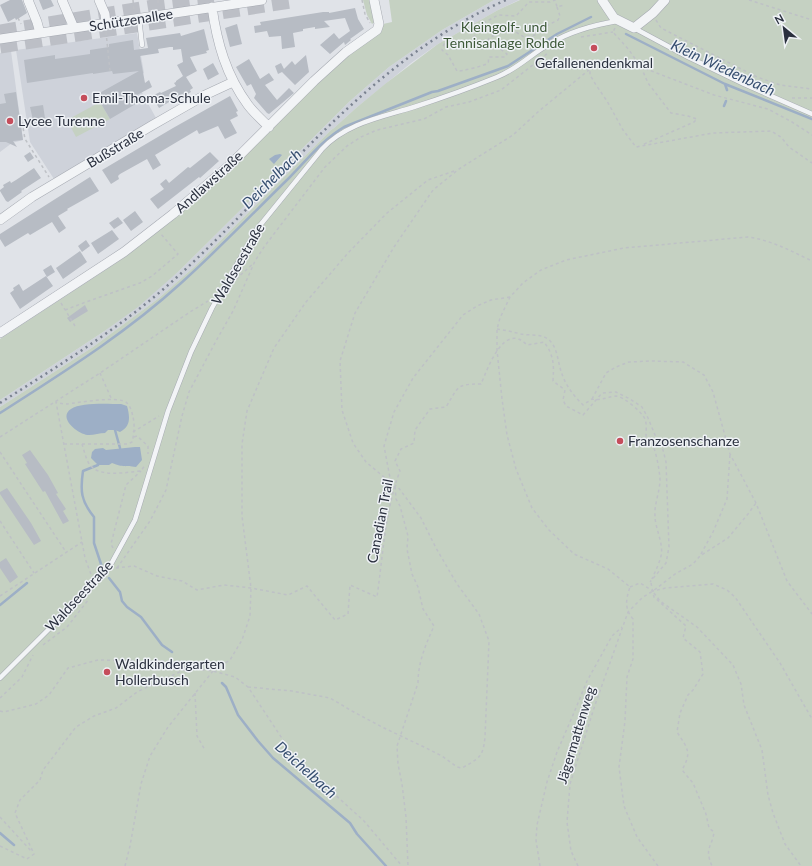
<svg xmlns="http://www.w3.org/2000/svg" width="812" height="866" font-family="Lato,sans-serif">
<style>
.built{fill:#ced2da}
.green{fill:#c5d1c2}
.water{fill:#9dafc6}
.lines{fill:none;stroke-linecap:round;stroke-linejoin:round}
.stream{stroke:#9dafc6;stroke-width:2.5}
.building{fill:#b7bcc4}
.highway-tunnel{stroke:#bcbfc6;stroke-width:17;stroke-dasharray:17 8;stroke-linecap:butt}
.lane-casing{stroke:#a6aab2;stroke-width:5.5}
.street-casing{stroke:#a6aab2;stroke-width:10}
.path{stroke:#bec1c6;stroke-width:1.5;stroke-dasharray:3 3;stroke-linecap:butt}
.lane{stroke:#f2f4f6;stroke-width:4.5}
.street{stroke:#f2f4f6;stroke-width:9}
.rail{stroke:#7a8290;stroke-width:2.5;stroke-dasharray:2 4;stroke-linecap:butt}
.poi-dot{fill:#c54d5b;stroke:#eff2f6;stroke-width:1.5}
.labels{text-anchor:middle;stroke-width:3;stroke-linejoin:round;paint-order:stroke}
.street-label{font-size:14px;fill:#2a303e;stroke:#eff2f6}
.park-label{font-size:14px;fill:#3d5938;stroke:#eff2f6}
.poi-label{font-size:14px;fill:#2a303e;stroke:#eff2f6;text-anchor:start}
.water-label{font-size:15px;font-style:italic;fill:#364e6f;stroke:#eff2f6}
</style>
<rect width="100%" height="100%" fill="#e0e3e8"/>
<path class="built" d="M 494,0 L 519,0 L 498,10 L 438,44 L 411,63 L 356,108 L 334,128 L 331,130 L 194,267 L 159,298 L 93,347 L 0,407 L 0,400 L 103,332 L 179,271 L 350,101 L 389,67 L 442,30 Z
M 137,33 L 144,73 L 134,78 L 156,118 L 54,179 L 30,142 L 16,50 Z
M 11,51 L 23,140 L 12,143 L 0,152 L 0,53 Z"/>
<path class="green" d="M 363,0 L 370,0 L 375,22 L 372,24 L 367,15 Z
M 389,0 L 494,0 L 442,30 L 389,67 L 350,101 L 179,271 L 138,307 L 103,332 L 0,400 L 0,339 L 119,261 L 184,210 L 227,173 L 322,79 L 383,24 L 392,22 Z
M 520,0 L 812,0 L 812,866 L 0,866 L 0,407 L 93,347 L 159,298 L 194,267 L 331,130 L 334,128 L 356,108 L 385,84 L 438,44 L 498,10 Z
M 100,102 L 110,119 L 76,137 L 67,120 Z"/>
<path class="water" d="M 280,154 L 282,155 L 274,164 L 269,159 L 275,155 Z
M 121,404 L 127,406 C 130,417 131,426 120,432 L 115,430 L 108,430 L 105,433 C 100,433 94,435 89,435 C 79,435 57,418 71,409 C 81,402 108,404 121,404 Z
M 135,447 L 140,447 L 142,460 L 136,467 C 125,465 124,468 112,463 L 109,465 L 98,465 L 91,458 L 92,452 L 95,449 L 103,448 L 106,450 Z"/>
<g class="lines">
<path class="stream" d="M 626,34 L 725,84 L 812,119
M 725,84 L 727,90
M 724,106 L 726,101
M 0,413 C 62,373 125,334 180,284 C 218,250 253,213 289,178 C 307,160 322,140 344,127 L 432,92 L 438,91 L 508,66 L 557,34 L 591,17
M 115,430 L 120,448
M 98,465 L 83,471 C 80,491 81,501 94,517 L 94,543 L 102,567
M 109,578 L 120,592 L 122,601 L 127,607 L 141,617 L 162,645 L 172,652
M 0,605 L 27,583
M 222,683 L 226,687 L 238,715 L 258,741 L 273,758 L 350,823 L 357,834 L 386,866
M 0,833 L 14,845"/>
</g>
<path class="building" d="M 10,0 L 22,0 L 27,13 L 16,20 L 15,18 L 8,22 L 0,5 Z
M 39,0 L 51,0 L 54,6 L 43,10 Z
M 355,8 L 358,19 L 364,29 L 350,39 L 351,40 L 345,45 L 344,42 L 330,54 L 320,45 L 334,33 L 339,39 L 350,31 L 345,18 L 324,21 L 330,27 L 315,29 L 315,27 L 303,29 L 303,31 L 293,33 L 295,47 L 282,49 L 281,36 L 269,37 L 267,31 L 255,33 L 254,26 L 261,25 L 260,22 L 323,12 L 329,12 L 329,13 Z
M 237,24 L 242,44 L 230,47 L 225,28 Z
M 204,29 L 209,50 L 206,51 L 207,53 L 190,57 L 197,71 L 186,77 L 193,88 L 190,90 L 191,92 L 184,96 L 183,94 L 181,95 L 159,108 L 152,96 L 160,92 L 161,93 L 176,86 L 174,83 L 176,82 L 176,81 L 183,76 L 177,65 L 183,62 L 181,49 L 173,50 L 173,47 L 170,47 L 158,49 L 159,53 L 140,56 L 145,83 L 149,80 L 152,87 L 135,96 L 139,102 L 110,119 L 100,102 L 98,103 L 94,96 L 139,71 L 113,74 L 112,71 L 93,74 L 93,73 L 27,83 L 24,60 L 55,55 L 55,59 L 90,54 L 90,50 L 109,47 L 109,44 L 133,40 L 134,50 L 148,48 L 146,38 L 180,33 L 181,36 Z
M 306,55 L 309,72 L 295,85 L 282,72 L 278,74 L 275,66 L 281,63 L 284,69 L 292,61 L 295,65 Z
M 249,59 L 260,79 L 269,73 L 274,80 L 265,85 L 277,100 L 289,88 L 294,93 L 269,114 L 267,113 L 254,98 L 256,94 L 251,84 L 247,86 L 236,67 Z
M 213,63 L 219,74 L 208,80 L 203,69 Z
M 16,92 L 23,140 L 13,141 L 17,147 L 6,142 L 0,142 L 0,104 L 6,103 L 4,94 Z
M 230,96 L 238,111 L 236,112 L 238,116 L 230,120 L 237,133 L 225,139 L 218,126 L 199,134 L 197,130 L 155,155 L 161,165 L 153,170 L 147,159 L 120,174 L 118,176 L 119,179 L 111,184 L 102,170 L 173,128 Z
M 43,105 L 45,118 L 33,120 L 30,107 Z
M 30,152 L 34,158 L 28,162 L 24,156 Z
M 210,152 L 219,161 L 200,178 L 199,177 L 158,209 L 150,199 L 164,189 L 160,184 L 166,179 L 169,183 L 188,167 L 190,168 Z
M 34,168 L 41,178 L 21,191 L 22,192 L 8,202 L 6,201 L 0,191 L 0,190 L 4,187 L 3,185 L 10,181 L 11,183 L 16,180 Z
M 90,177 L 99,191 L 67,209 L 68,210 L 58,216 L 66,228 L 59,233 L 52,222 L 30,235 L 28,233 L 5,247 L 0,239 L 0,234 Z
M 135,211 L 143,222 L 131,231 L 123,220 Z
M 118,217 L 123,223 L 114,229 L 109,223 Z
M 112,230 L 119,239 L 98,254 L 91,243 Z
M 86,240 L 90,246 L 82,252 L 78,246 Z
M 80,251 L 87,262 L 63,279 L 56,268 Z
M 51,265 L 55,272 L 47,277 L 43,270 Z
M 46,276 L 53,286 L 20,309 L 10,293 L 14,290 L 13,288 L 19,284 L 23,291 Z
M 85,305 L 88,311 L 70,322 L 67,318 Z
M 30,450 L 48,475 L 58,493 L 56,494 L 66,509 L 63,511 L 69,521 L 63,524 L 45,491 L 43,492 L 25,464 L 27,463 L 22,455 Z
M 7,488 L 31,523 L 41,541 L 34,545 L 0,494 L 0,492 Z
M 6,558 L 18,577 L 10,583 L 0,568 L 0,562 Z"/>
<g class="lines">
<path class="highway-tunnel" d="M 0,33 L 159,7 L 214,0
M 0,45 L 291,0"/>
<g class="lane-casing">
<path id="lane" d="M 139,18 L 142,45
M 634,28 L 688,57 L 744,84 L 812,114
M 0,678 L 94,584 L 110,566 L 135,520 L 168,411 L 191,352 L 212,308 L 257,229 L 322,149 C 346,123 382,117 414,107 C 442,98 470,88 497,77 C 518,69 532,53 551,43 C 571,31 594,25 617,21"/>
</g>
<g class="street-casing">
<path id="street" d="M 28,0 L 37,22 L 40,33
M 62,0 L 74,28
M 99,0 L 105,14 L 106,24
M 602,0 L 614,18 L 634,28 L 653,13 L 665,0
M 212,7 C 217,43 226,75 248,105 C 254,113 262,120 269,127
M 0,39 L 262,0
M 0,220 L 32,197 L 151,126 L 205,95 L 233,82
M 0,333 L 124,252 L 173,214 L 231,164 L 314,81 L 346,52 L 377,30 L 379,24 L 374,0"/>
</g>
<path class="path" d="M 133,0 L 134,11
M 158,0 L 158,5
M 362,0 L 365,14 L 370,23
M 749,0 L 812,20
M 557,7 L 560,16 L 558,20 L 536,31 L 535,35 L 524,37 L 506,26 L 500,32 L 489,38 L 488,40 L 490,41 L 507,54 L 505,57 L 489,57 C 488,59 489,61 488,63 C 487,65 460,72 457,71 L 448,55 L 442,50 L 444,44 L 447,42 L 470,44 L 477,31 L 482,24 L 498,15 L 516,16 L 529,2 L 550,2 L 555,0 L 557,7 L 564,5
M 18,18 L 21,24
M 656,20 L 661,28 L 757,77 L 780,85 L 812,89
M 615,28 L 613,32 L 629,50 L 641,67 L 714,95 L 768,109 L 792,122 L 812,135
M 106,32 L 110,71
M 581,37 L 613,32
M 641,67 L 648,83 L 671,113 L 688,116 L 697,119 L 694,122 L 642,145
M 792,98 L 812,98
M 26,118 L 22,122 L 25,139 L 49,177
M 236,279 L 254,263
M 510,297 L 491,300 L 477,306 L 463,315 L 413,378 L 394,412 L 384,446 L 391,483 L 366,462 L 353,443 L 342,410 L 340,361 L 355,313 L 394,247 L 433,190 L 459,169 L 513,135 L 539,111 L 590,69 L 590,75 L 596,85 L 607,101 L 623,130 L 636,147 L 713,133 L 771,131 L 781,137 L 789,147 L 812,163
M 61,303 L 75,326
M 65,310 L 86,302 L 140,283 L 152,276 L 178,254 L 161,234
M 497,329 C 505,330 513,332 521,334 C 531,336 544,333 551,342 C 558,350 558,364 562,374 C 566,386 574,396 583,405 L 592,399 C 600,401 607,397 616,396 C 623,396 642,412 645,419 C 647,424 646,432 646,437 L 651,440 C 656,452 659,466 660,479 C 660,492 654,504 655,516 C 655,528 664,544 661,556 C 659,564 655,572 652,579
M 100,373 L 112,400
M 592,399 L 606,373 L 616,367 L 629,362 L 651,361 L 683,362 L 704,375 L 713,392 L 730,454 L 756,503 L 787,581 L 812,614
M 133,432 L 159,416
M 0,437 L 100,373 L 190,312 L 208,301
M 134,437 L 137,436 L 148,446 L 148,454
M 64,444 L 128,444 L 132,442 C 134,435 135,425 133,417 C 132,413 131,407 127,403 C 119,395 78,403 66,404 C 62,404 59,403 56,402 L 85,558 L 92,577
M 82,444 C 84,450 86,460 90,465 C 100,478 127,472 141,471 L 145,465
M 0,452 L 66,552
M 391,483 L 395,485 L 396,499 L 400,506 L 408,536 L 407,549 L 412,574 L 418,587 L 423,609 L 434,626 C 426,644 418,662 418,683 L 397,746 L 398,764 L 402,784 L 406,817 L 408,866
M 0,521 L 34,573
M 113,548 L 111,544 L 126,485 L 141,471
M 701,554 L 713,532 L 727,499 L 730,454
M 116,568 L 134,566 L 157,576 L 182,581 L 197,590 L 224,585 L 251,588 L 288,595 L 307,586 L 335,620 L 348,614 L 350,585 L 377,597 C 383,555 385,510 400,471 L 395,461 L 401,449 L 414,443 L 415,430 L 430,409 L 446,407 C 459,386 456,384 481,384 C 488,368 504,321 527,345 L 544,342 C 554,355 554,365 553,381 L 565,390 L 563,400 L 566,406 L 583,415 L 602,393 L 616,392 L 630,399 L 642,407 L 648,418 L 655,435 L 662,446 L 666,462 L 669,547 L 666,563 L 650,582
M 117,568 L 150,521 L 166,490 L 182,416 L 189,392 L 216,341 L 233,311 L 255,261 L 264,247 L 325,167 L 347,146 L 361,137 L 377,130 L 424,119 L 446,107 L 469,102 L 501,90 L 548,53
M 651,583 L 654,597 L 686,626 L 683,638 L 700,652 L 703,674 L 693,690 L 688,695 L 680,713 L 677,732 C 688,749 692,752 682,770 L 693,783 L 706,814 L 709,828 L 714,832 C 712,848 704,847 712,866
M 630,587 L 640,583 L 653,591 L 666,588 L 713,584 L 727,590 L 735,597 L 780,663 L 812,719
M 654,593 L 660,601 L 697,627 L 733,665 L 741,684 L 744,705 L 762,750 L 768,795 L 773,813 L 785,844 L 801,866
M 0,596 L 82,542
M 43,645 L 67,627 L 89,599
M 248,687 L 292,691 L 330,698 L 352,711 L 382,727 L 424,747 L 442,756 L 457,767 L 462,768 C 479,758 483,758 485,737 L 489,641 L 479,614 L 457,584 L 436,548 L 421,518 L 398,487 L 395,485
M 195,693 L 197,736 L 205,750
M 0,698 L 22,677 L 33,655
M 0,711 L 4,712 L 36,704 L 49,695 L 68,668 L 98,660 L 167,661 L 188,668 L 213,671 L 235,677 L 248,687 L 293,755 L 308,770 L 364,821 L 402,866
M 0,817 L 32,852
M 0,846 L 27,859 L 34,854 L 15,813 L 20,800 L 40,780 L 43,770 L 76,727 L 94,716 L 116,708 L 137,692 L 188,668
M 125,866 L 130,846 L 141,784 L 150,756 L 168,727 L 213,671 L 230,660 L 242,640 L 250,616 L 251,588 L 242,516 L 242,444 L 247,411 L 274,348 L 306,302 L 348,253 L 387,213 L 428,180 L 457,170
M 540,866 L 536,840 L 537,825 L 547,782 L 557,752 L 573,715 L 587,681 L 612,636 L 622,627
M 578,866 L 571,851 L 567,822 L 570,784 L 595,705 L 628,612 L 643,597 L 653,591 L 675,574 L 693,564 L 700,556 L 728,538 L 748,514 L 756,503
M 658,866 L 637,837 L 624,806 L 619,767 L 625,721 L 627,677 L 633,659 L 633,619 C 624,608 626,599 630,587 L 608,569 L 574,554 L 549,530 L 532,508 L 516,469 L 507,435 L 502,399 L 497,350 L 497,329 L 500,318 L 510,297 L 523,283 L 541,270 L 566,260 L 624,248 L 748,237 C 771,240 791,251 812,261"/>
<use href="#lane" class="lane"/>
<use href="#street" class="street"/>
<path class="rail" d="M 0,403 C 61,364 122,327 176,278 C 282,182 370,59 506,0"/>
</g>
<g class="poi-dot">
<circle cx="594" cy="48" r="4"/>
<circle cx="84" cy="98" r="4"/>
<circle cx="10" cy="121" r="4"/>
<circle cx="620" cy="441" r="4"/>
<circle cx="107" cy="672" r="4"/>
</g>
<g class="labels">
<g class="street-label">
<text transform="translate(131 20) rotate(-9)" y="5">Schützenallee</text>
<text transform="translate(115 148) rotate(-31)" y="5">Bußstraße</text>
<text transform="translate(209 182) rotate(-42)" y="5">Andlawstraße</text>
<text transform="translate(238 264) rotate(-60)" y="5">Waldseestraße</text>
<text transform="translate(380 521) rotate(-79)" y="5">Canadian Trail</text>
<text transform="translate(79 596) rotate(-47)" y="5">Waldseestraße</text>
<text transform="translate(576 735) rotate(-73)" y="5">Jägermattenweg</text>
</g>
<g class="park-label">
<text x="504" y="32">Kleingolf- und<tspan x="504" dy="16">Tennisanlage Rohde</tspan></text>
</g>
<g class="poi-label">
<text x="594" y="68" text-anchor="middle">Gefallenendenkmal</text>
<text x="92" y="103">Emil-Thoma-Schule</text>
<text x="18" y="126">Lycee Turenne</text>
<text x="628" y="446">Franzosenschanze</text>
<text x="115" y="669">Waldkindergarten<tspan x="115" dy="16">Hollerbusch</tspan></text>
</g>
<g class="water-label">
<text transform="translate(723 68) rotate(25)" y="5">Klein Wiedenbach</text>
<text transform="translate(272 179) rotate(-45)" y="5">Deichelbach</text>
<text transform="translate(306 770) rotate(42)" y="5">Deichelbach</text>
</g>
</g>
<g transform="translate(784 28) rotate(331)" stroke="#eff2f6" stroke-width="3" paint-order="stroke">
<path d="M0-3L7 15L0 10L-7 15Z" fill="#2a303e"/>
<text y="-6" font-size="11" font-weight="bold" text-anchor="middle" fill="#2a303e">N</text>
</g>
</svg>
